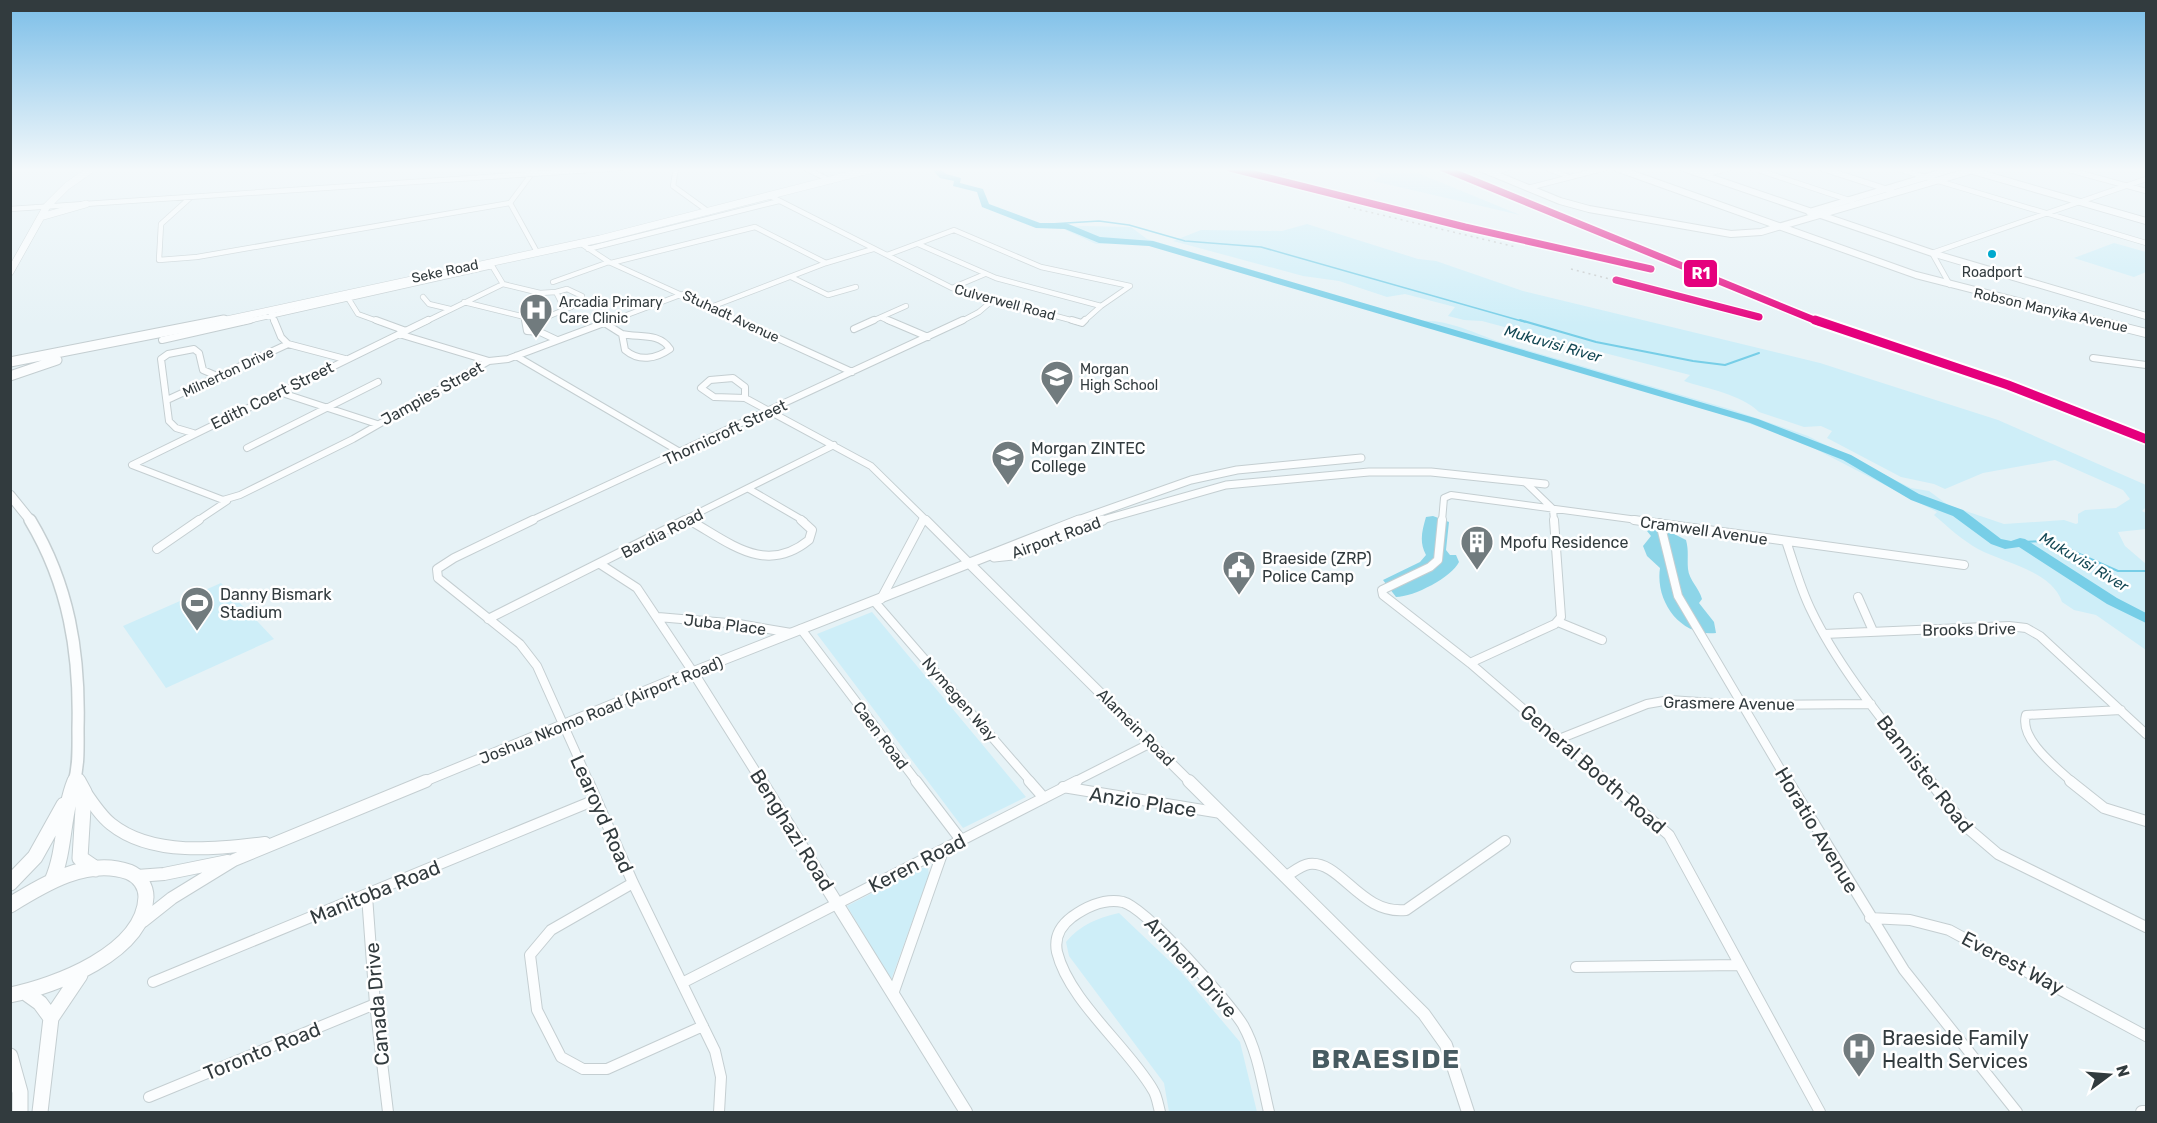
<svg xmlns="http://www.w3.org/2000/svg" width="2157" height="1123" font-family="Rubik,sans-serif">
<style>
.green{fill:#ceeef8}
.forest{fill:#8dd5e8}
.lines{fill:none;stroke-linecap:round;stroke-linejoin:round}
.stream-far1{stroke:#77cee7;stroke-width:1.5}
.stream{stroke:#77cee7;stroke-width:2}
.river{fill:#77cee7;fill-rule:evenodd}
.minor-far3-casing{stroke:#c4ced1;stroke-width:6}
.minor-far2-casing{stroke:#c4ced1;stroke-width:8}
.minor-far1-casing{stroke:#c4ced1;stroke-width:10}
.minor-casing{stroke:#c4ced1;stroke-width:12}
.tertiary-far3-casing{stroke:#c4ced1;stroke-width:7}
.tertiary-far2-casing{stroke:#c4ced1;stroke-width:9}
.tertiary-far1-casing{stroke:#c4ced1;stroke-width:11}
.tertiary-casing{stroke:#c4ced1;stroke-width:14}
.secondary-far1-casing{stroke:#c4ced1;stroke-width:8}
.secondary-casing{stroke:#c4ced1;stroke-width:10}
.primary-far3-casing{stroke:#c4ced1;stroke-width:8}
.primary-far2-casing{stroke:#c4ced1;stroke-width:11}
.primary-far1-casing{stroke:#c4ced1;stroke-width:14}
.primary-casing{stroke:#c4ced1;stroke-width:17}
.minor-far3{stroke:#fbfdfe;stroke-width:4.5}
.minor-far2{stroke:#fbfdfe;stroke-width:6}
.minor-far1{stroke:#fbfdfe;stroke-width:8}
.minor{stroke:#fbfdfe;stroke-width:10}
.tertiary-far3{stroke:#fbfdfe;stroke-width:5}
.tertiary-far2{stroke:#fbfdfe;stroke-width:7}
.tertiary-far1{stroke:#fbfdfe;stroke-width:9}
.tertiary{stroke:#fbfdfe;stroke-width:12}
.secondary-far1{stroke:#fbfdfe;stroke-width:6}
.secondary{stroke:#fbfdfe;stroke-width:8}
.primary-far3{stroke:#fbfdfe;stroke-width:7}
.primary-far2{stroke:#fbfdfe;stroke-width:9}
.primary-far1{stroke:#fbfdfe;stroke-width:11}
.primary{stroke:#fbfdfe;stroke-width:15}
.rail{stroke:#c3c7c7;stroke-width:1.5;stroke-dasharray:2 4;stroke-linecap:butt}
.rail-1-far1-casing{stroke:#fff;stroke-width:10}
.rail-1-casing{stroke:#fff;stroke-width:13}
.rail-1-far1{stroke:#e5007d;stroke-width:7}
.rail-1{stroke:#e5007d;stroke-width:9}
.bus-dot{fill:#00a9ce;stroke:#fff;stroke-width:2}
.labels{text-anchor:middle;stroke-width:5;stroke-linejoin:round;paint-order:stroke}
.far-street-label{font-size:14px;fill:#323b3e;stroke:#fff}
.bus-label{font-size:14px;fill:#323b3e;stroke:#fff}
.far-poi-label{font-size:14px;fill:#323b3e;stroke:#fff;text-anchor:start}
.far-water-label{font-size:15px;font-style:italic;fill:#134754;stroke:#fff}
.street-label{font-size:16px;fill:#323b3e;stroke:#fff}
.poi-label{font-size:16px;fill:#323b3e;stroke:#fff;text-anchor:start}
.near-street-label{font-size:20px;fill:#323b3e;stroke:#fff}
.near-poi-label{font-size:20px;fill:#323b3e;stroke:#fff;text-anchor:start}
.near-district-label{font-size:27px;font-weight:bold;letter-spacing:1.5px;fill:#475b61;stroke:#fff}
.line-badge{stroke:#fff;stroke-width:2}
.badge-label{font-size:16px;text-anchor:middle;font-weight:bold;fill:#fff}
</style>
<rect width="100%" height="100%" fill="#e6f2f6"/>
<path class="green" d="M 1354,168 L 1406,168 L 1520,215 L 1373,181 L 1381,175 Z
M 1307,224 L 1418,259 L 1436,261 L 1523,291 L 1820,363 L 1998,420 L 2146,485 L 2146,507 L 2142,511 L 2146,513 L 2146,529 L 2118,532 L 2125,546 L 2146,564 L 2146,650 L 2096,615 L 2074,610 L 2062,602 C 2052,571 2004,563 1978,549 C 1962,540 1948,527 1934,515 L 1937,512 L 1798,440 L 1718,413 L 1414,322 C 1439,316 1473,332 1497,341 L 1733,410 L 1808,436 L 1911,488 L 1929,491 L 1948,505 L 2004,524 L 2064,520 L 2076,524 L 2078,523 L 2078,514 L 2085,510 L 2116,508 L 2130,499 L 2123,490 L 2055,460 L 1983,473 L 1945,489 L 1934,484 L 1901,477 L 1827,438 L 1832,431 L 1821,426 L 1804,427 L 1759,412 C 1741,394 1707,389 1684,381 L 1690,375 L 1554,340 L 1552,344 L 1522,336 L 1523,332 L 1482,321 L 1464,320 L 1448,316 L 1455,307 L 1405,294 L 1387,297 L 1339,281 L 1303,276 L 1173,241 L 1201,230 L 1282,231 Z
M 1083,226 L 1131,227 L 1147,239 L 1273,276 L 1274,282 L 1142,242 L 1096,244 L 1059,227 Z
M 2114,243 L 2146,252 L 2146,272 L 2134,277 L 2074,258 Z
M 221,583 L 274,639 L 166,688 L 123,626 Z
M 872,612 L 1026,797 L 963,828 L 817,634 Z
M 921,868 L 928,868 L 929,875 L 891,980 L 847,906 Z
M 1119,913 L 1181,972 L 1240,1042 L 1257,1112 L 1169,1112 L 1164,1083 L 1069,956 L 1066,942 C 1080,925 1097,918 1119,913 Z"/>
<path class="forest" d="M 1433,516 L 1449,522 L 1446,550 L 1450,555 L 1456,555 L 1459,562 C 1452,577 1414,597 1396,597 L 1383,580 L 1420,562 L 1426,555 C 1419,542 1422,531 1426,517 Z
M 1653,529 L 1670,532 L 1686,540 C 1689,551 1687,559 1688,569 C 1689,580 1699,588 1702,599 L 1699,603 L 1714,622 L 1716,633 C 1680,637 1655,601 1660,568 L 1647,556 L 1643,546 L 1651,536 L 1647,531 Z"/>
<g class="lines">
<path class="stream-far1" d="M 1050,224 L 1099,221 L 1129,225 L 1185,241 L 1261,247 L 1525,322"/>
<path class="stream" d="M 1520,320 L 1596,342 L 1693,361 L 1725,365 L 1759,353
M 2020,542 L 2050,541 L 2118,571 L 2146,571"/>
<path class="river" d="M 931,168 L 939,168 L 946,174 L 961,178 L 960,183 L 983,189 L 989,204 L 1040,223 L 1066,223 L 1100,237 L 1153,241 L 1758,419 L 1851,455 L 1919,494 L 1963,510 L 2001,539 L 2011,541 L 2020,538 L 2025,539 L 2117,598 L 2146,613 L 2146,623 L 2107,604 L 2019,547 L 2005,549 L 1991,544 L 1953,516 L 1911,500 L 1843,460 L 1750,423 L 1149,246 L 1099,243 L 1065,229 L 1036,228 L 982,207 L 977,192 L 953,186 L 954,181 L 940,178 Z"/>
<g class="minor-far3-casing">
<path id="minor-far3" d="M 536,168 L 510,203 L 537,252
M 676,168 L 673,186 L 709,212
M 805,168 L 831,181
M 1546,168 L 1569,177
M 1752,168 L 1852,201
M 1895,168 L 2146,243
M 2062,168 L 2146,191
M 1284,172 L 1295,168
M 1695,173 L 1711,168
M 1703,175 L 1730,168
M 1528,188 L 1606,168
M 770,196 L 952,288 L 1078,322
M 191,197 L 161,224 L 159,260 L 197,257 L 510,203
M 10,209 L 621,168
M 580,243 L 609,262 L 741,322
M 918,244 L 996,278 L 1101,306 L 1083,322
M 588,249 L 779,201
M 887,255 L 954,230 L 1041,267 L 1130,286 L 1101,306
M 611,263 L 755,227 L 826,263
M 791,277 L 828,295 L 856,287
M 553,282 L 609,262
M 1950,285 L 1932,253 L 2146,179
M 952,288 L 985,274
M 556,292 L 567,289 L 582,296 L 580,301 L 571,307
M 423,297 L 429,304 L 450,309
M 348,298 L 358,314 L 380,322
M 464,302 L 533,319 L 547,317 L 571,307 L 561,302 L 556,292 L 540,293 L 503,284 L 491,264
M 711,307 L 826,263 L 873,249
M 270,312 L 274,322
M 524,316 L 525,322
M 882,318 L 891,322
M 243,322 L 492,266
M 425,322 L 503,284
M 608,322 L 683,294
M 870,322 L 906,306
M 960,322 L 979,312 L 993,300"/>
</g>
<g class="minor-far2-casing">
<path id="minor-far2" d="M 274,320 L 281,337 L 288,344 L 345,359
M 376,320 L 406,331
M 428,320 L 132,465 L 223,500 L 240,495 L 353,439 L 489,361 L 508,359 L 612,320
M 525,320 L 527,331 L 540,332 L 557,340
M 738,320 L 852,372
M 888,320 L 928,337
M 1072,320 L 1082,323 L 1085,320
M 603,322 L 622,334
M 854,329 L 874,320
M 399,334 L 489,361
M 622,334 C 639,338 659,332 670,349 C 656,359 639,362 625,350 Z
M 162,340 L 250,320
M 516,356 L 680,452
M 2093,358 L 2146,365
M 733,378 L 745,387 L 745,398 L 714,397 L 701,388 L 710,380 Z
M 279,392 L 377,424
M 745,398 L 871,466 L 927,521
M 167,400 L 288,344
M 193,433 L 176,428 L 169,421 L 161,359 L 168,354 L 194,349 L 199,353 L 203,370 L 217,376
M 247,448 L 378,382
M 1525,482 L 1553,509 L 1554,521
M 749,489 L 804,521
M 689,520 L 692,521
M 197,521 L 227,501
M 530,521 L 963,320
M 682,521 L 834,445
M 922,521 L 924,518
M 1442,521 L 1444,498 L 1451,495 L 1645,521"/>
</g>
<g class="minor-far1-casing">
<path id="minor-far1" d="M 533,520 L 454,558 L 437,569 L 438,578 L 520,644 L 537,666 L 589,782
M 689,520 C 729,542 765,576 809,540 L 812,530 L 801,520
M 926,520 L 970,564
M 1442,520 L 1438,560 L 1430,567 L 1382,590 L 1383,595 L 1470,663 L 1608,782
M 1634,520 L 1964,565
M 1660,523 L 1678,596 L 1788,782
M 1786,541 C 1794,564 1800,588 1811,610 C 1840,671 1890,729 1931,782
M 157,549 L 199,520
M 600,564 L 637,588 L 693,672
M 1858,597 L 1873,631
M 881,599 L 923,520
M 874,601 L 1031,782
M 658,617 L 739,624 L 791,633
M 488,619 L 685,520
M 1558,622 L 1602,640
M 801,629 L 917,782
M 1824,634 L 2009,626 L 2026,628 L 2040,636 L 2146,734
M 1470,663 L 1555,624 L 1561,617 L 1554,520
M 1559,739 L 1647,704 L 1670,700 L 1743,705 L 1871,704
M 1074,782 L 1151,743
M 2072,782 C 2056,767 2019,739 2026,715 L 2121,710"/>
</g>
<g class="minor-casing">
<path id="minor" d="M 588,781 L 633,883 L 715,1051 L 721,1077 L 719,1112
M 916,781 L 961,840
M 1029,781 L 1044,798
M 1606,781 L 1669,835 L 1820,1112
M 1788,781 L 1904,970 L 2017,1112
M 1930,781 L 1964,825 L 1998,854 L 2146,927
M 2070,781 L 2104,808 L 2146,821
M 1063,787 L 1221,813
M 1285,877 C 1292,873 1301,865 1309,864 C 1341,860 1360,915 1406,910 L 1505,841
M 633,883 L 551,930 L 530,955 L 537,1010 L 561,1057 L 583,1069 L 607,1069 L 703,1026
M 367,896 L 375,1004 L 388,1112
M 1870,918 L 1910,920 L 1949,930 L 2146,1036
M 1576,967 L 1740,965
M 153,982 L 595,800
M 682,983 L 1077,781
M 893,994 L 943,851
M 149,1097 L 375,1004
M 1160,1112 C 1158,1105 1157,1096 1153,1090 C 1129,1048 1069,1001 1057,952 C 1054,937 1060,926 1072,917 C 1086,907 1104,898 1123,902 C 1146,908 1229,1002 1243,1025 C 1258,1052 1262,1083 1269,1112"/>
</g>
<g class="tertiary-far3-casing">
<path id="tertiary-far3" d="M 1821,168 L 1892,191
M 1490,173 L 1508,168"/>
</g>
<g class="tertiary-far2-casing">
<path id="tertiary-far2" d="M 1075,521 L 1191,480 L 1237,470 L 1361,458
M 1099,521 L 1226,485 L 1369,472 L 1431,472 L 1545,484"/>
</g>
<g class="tertiary-far1-casing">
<path id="tertiary-far1" d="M 994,557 L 1013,555 L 1103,520
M 970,564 L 1190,782
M 693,672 L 762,782
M 423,782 L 667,682 L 1079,520"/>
</g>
<g class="tertiary-casing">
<path id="tertiary" d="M 761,781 L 966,1112
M 1189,781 L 1424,1014 L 1446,1045 L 1468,1112
M 85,792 C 93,804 101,816 111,824 C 152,857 217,849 265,843
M 137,876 L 164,874 L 228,861
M 143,921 L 172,898 L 234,860 L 426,781
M 2142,1112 L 2146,1112"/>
</g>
<g class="secondary-far1-casing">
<path id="secondary-far1" d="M 1480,168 L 1560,201 L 1589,209 L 1731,234 L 1761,232 L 1980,168
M 1616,168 L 1916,275 L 2100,322
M 1683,168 L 1932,253 L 2146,316
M 1973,171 L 2146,221
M 1809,212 L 1956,168"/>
</g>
<g class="secondary-casing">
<path id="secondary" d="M 2094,320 L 2146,333"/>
</g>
<g class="primary-far3-casing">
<path id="primary-far3" d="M 44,216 L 86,204
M 10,272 L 47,206 L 67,186 L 93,168
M 217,322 L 600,239 L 877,168"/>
</g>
<g class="primary-far2-casing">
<path id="primary-far2" d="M 10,362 L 224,320
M 10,376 L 57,360
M 10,495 L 31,521"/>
</g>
<g class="primary-far1-casing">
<path id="primary-far1" d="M 30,520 C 69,585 80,653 78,728 C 78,746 79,765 74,782
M 76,778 L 79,782"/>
</g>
<g class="primary-casing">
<path id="primary" d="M 78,781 L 84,792 L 80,858 L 96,869
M 52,881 C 66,849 62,813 75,781
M 10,883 L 35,857 L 64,805
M 10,905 C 44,884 88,857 129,872 C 139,876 146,886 146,897 C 144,953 55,986 10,995
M 26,993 L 40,1003 L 51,1018
M 10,1056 L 20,1092 L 20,1112
M 40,1112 L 51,1018 L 80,975"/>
</g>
<use href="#minor-far3" class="minor-far3"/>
<use href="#minor-far2" class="minor-far2"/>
<use href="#minor-far1" class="minor-far1"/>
<use href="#minor" class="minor"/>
<use href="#tertiary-far3" class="tertiary-far3"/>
<use href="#tertiary-far2" class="tertiary-far2"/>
<use href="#tertiary-far1" class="tertiary-far1"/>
<use href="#tertiary" class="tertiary"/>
<use href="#secondary-far1" class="secondary-far1"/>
<use href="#secondary" class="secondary"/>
<use href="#primary-far3" class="primary-far3"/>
<use href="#primary-far2" class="primary-far2"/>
<use href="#primary-far1" class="primary-far1"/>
<use href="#primary" class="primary"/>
<path class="rail" d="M 1230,168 L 1465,227 L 1656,270
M 1441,168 L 1665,259
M 1348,207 L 1516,247
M 1571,269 L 1762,318"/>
<g class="rail-1-far1-casing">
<path id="rail-1-far1" d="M 1230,168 L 1465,227 L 1651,269
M 1443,168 L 1819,322
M 1616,280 L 1759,317"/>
</g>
<g class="rail-1-casing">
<path id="rail-1" d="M 1815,320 L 2008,385 L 2146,439"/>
</g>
<use href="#rail-1-far1" class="rail-1-far1"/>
<use href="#rail-1" class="rail-1"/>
</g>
<linearGradient id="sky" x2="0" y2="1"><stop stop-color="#7bbee8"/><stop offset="0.52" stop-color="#f4f9fb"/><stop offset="1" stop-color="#f4f9fb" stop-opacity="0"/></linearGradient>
<rect width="2157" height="326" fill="url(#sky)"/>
<defs>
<g id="hospital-pin" transform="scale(1.725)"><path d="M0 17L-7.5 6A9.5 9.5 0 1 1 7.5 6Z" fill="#717b7e" stroke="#fff"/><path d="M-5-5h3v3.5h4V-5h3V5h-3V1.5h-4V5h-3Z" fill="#fff"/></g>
<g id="school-pin" transform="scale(1.725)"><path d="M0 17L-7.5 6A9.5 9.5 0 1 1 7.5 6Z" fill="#717b7e" stroke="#fff"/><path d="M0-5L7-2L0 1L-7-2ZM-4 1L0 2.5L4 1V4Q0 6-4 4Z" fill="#fff"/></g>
<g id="building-pin" transform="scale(1.725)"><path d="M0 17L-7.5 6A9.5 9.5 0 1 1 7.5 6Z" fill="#717b7e" stroke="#fff"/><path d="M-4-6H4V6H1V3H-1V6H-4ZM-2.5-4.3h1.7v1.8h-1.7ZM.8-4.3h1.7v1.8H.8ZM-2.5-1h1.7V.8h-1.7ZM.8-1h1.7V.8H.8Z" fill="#fff"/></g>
<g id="civic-pin" transform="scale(1.725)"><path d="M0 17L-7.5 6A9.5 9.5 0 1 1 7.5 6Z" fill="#717b7e" stroke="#fff"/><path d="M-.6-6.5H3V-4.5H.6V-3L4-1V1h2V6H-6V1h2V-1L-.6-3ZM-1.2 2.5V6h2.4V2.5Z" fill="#fff"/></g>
<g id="stadium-pin" transform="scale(1.725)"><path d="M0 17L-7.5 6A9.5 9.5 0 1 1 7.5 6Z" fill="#717b7e" stroke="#fff"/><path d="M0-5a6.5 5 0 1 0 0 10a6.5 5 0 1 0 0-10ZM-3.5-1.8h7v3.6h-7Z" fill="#fff"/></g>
</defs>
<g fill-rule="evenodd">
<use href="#hospital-pin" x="536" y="310"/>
<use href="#school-pin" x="1057" y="377"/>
<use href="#school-pin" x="1008" y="457"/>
<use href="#building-pin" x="1477" y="542"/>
<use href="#civic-pin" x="1239" y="567"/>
<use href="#stadium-pin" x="197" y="603"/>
<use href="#hospital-pin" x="1859" y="1049"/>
</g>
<circle class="bus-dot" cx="1992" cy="254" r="5"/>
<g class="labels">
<g class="far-street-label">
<text transform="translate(445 271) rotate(-12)" y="5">Seke Road</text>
<text transform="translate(1005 302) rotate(15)" y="5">Culverwell Road</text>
<text transform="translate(2051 310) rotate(13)" y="5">Robson Manyika Avenue</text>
<text transform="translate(731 316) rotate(25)" y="5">Stuhadt Avenue</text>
<text transform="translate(228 372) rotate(-25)" y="5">Milnerton Drive</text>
</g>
<g class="bus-label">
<text x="1992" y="277">Roadport</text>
</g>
<g class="far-poi-label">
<text x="559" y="307">Arcadia Primary<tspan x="559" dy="16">Care Clinic</tspan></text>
<text x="1080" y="374">Morgan<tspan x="1080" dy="16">High School</tspan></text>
</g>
<g class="far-water-label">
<text transform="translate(1553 344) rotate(16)" y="5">Mukuvisi River</text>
<text transform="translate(2084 562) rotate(31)" y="5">Mukuvisi River</text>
</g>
<g class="street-label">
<text transform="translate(432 393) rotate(-29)" y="6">Jampies Street</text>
<text transform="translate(272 395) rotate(-26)" y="6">Edith Coert Street</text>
<text transform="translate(725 432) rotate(-25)" y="6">Thornicroft Street</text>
<text transform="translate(1704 530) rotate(8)" y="6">Cramwell Avenue</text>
<text transform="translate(662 533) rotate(-27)" y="6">Bardia Road</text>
<text transform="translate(1056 537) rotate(-20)" y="6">Airport Road</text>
<text transform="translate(725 624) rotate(7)" y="6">Juba Place</text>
<text transform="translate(1969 629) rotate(-1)" y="6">Brooks Drive</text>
<text transform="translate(960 699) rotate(49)" y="6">Nymegen Way</text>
<text transform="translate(1729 703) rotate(1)" y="6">Grasmere Avenue</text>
<text transform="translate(601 710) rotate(-22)" y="6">Joshua Nkomo Road (Airport Road)</text>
<text transform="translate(1136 727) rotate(45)" y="6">Alamein Road</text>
<text transform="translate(881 735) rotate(53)" y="6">Caen Road</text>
</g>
<g class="poi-label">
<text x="1031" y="454">Morgan ZINTEC<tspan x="1031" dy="18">College</tspan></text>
<text x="1500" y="548">Mpofu Residence</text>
<text x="1262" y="564">Braeside (ZRP)<tspan x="1262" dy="18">Police Camp</tspan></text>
<text x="220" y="600">Danny Bismark<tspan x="220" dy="18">Stadium</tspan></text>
</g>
<g class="near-street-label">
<text transform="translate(1593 769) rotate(41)" y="7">General Booth Road</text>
<text transform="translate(1925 774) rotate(52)" y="7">Bannister Road</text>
<text transform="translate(1143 802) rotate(9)" y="7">Anzio Place</text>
<text transform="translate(602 814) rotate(66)" y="7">Learoyd Road</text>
<text transform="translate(792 830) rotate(58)" y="7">Benghazi Road</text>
<text transform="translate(1817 830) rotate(59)" y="7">Horatio Avenue</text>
<text transform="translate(917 863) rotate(-27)" y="7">Keren Road</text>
<text transform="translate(375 892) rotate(-22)" y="7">Manitoba Road</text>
<text transform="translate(2013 963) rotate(28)" y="7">Everest Way</text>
<text transform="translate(1191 967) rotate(48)" y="7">Arnhem Drive</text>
<text transform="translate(377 1004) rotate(-95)" y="7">Canada Drive</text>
<text transform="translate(262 1051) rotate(-22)" y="7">Toronto Road</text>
</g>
<g class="near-poi-label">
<text x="1882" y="1045">Braeside Family<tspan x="1882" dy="23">Health Services</tspan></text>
</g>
<g class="near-district-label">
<text x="1386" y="1068">BRAESIDE</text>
</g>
</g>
<rect class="line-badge" x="1683" y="259" width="35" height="29" rx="6" fill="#e5007d"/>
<g class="badge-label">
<text x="1701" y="279">R1</text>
</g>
<rect width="2157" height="1123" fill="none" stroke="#323b3e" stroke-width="24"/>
<g transform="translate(2109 1075) rotate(74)" stroke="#ffffff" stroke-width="4.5" paint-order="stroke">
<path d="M0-4.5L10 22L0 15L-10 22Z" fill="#323b3e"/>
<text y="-9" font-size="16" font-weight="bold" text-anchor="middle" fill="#323b3e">N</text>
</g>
</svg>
